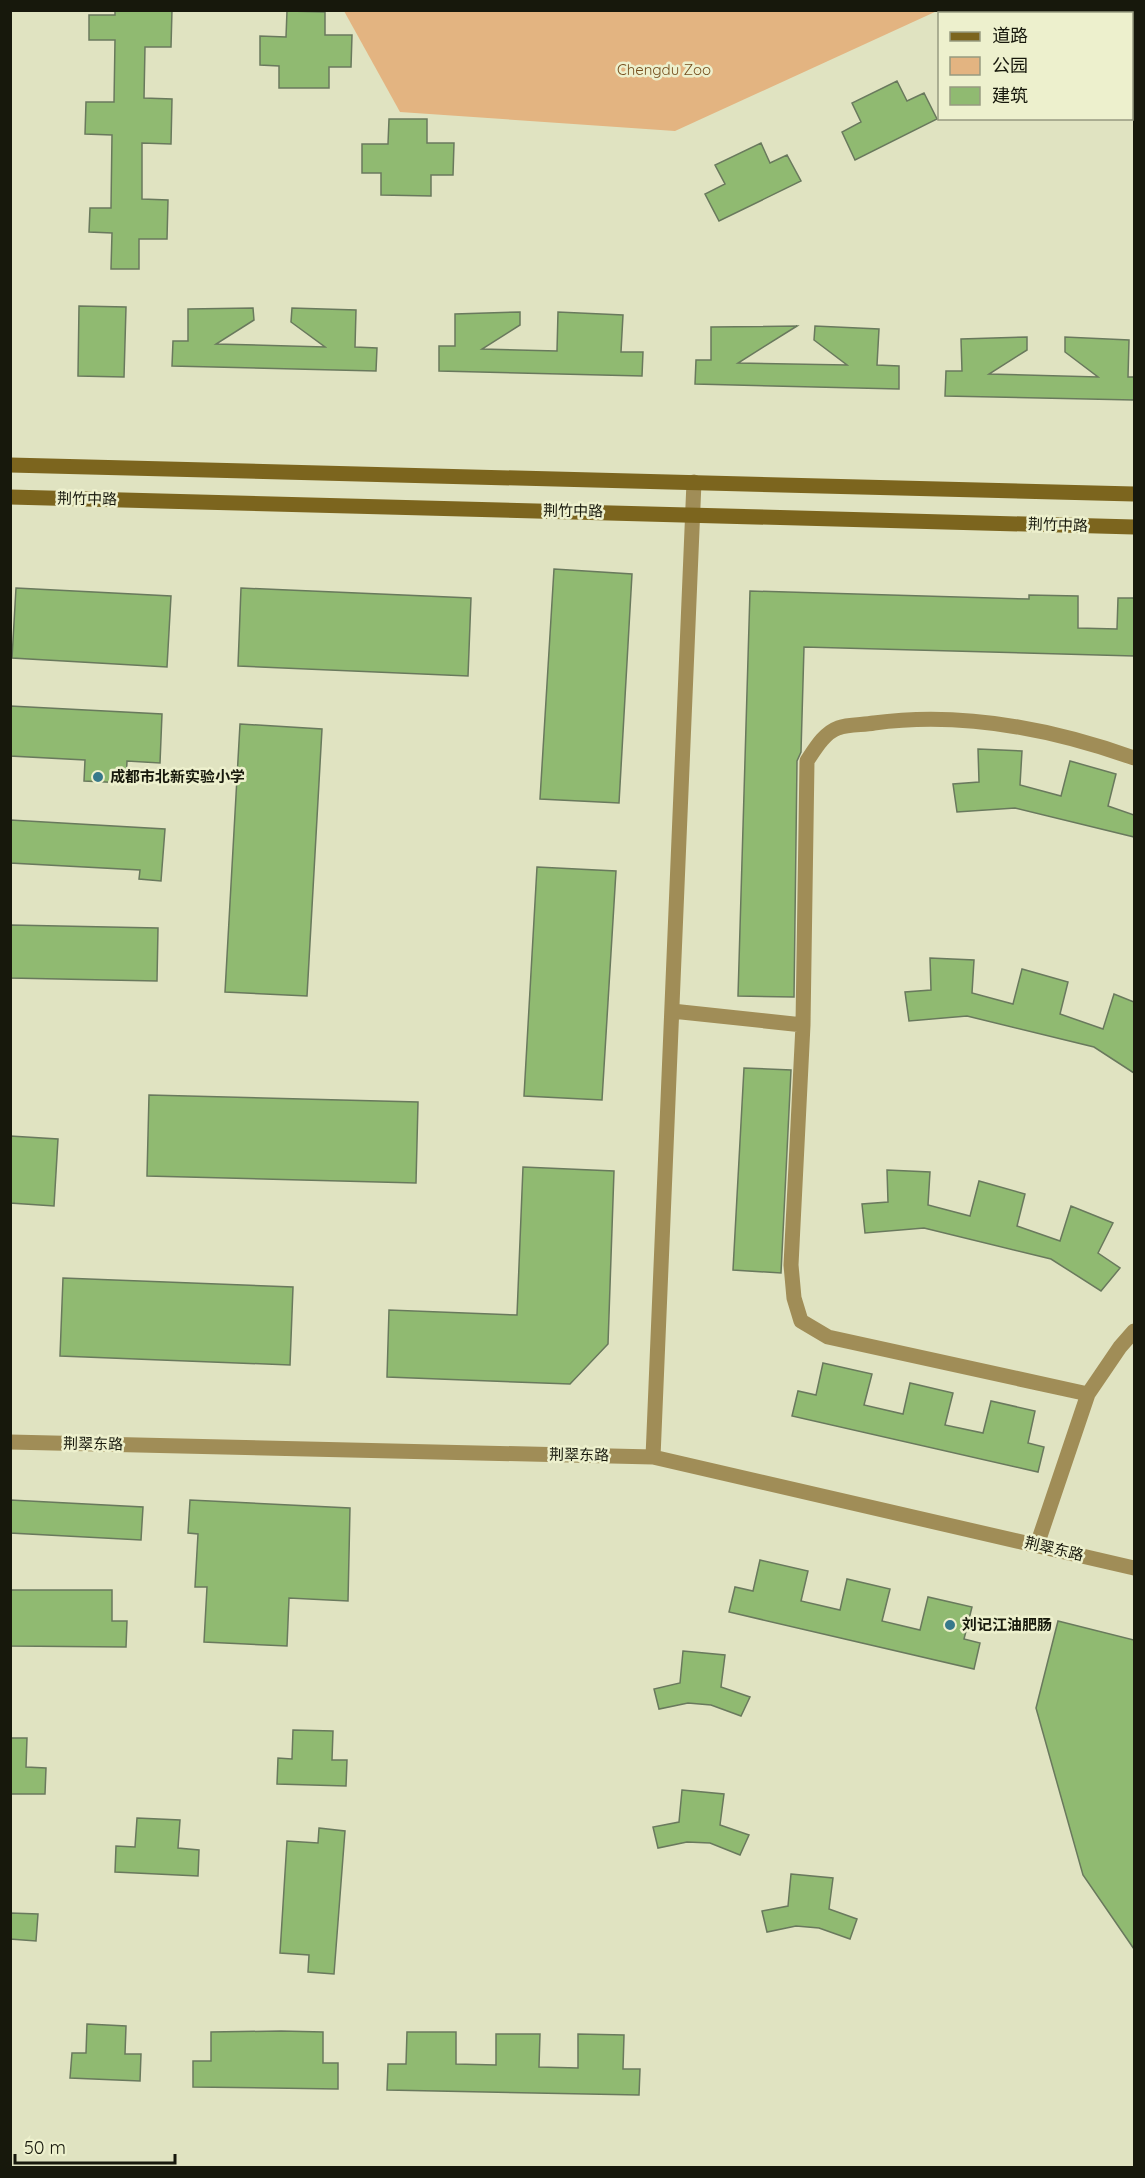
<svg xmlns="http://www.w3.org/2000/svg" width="1145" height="2178" font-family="Quicksand,'Noto Sans SC',sans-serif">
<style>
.green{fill:#e3b481}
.building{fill:#90ba71;stroke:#69795d;stroke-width:1.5}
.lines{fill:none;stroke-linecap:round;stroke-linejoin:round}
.minor{stroke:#a08d57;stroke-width:15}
.secondary{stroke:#7c651e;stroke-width:15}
.poi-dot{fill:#37798b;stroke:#edf0cd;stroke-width:2}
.labels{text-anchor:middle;stroke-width:5;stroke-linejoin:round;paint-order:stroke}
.park-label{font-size:15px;fill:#754e1d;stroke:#edf0cd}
.street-label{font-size:15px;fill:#17180c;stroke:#edf0cd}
.poi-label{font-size:15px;font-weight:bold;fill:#17180c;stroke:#edf0cd;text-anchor:start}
</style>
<rect width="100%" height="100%" fill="#e0e3c1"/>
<path class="green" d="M 344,11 L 937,11 L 675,131 L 400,112 Z"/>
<path class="building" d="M 115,10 L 172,10 L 171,47 L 145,47 L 144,98 L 172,99 L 171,144 L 142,143 L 142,199 L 168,200 L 167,239 L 139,239 L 139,269 L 111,269 L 112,233 L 89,232 L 90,208 L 111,208 L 112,135 L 85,134 L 86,102 L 114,102 L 115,40 L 89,40 L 89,15 L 115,15 Z
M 287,11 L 325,12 L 325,35 L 352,35 L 351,67 L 329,67 L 329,88 L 279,88 L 279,66 L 260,65 L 260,36 L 286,37 Z
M 897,81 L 907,101 L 924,93 L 937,119 L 855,160 L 842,132 L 861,122 L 852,103 Z
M 389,119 L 427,119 L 427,143 L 454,143 L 453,175 L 431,175 L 431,196 L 381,195 L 381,173 L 362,173 L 362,144 L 388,144 Z
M 761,143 L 770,163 L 787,155 L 801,181 L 719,221 L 705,194 L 725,184 L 715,165 Z
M 79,306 L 126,307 L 124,377 L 78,376 Z
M 253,308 L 254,320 L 216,344 L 325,347 L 291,322 L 292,308 L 356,310 L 355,347 L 377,348 L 376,371 L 172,366 L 173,341 L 188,341 L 188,309 Z
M 520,312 L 520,325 L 482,349 L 557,351 L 558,312 L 623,315 L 621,352 L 643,352 L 642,376 L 439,371 L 439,346 L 455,346 L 455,314 Z
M 797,326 L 738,363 L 847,365 L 814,340 L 815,326 L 879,329 L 877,365 L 899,366 L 899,389 L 695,384 L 696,360 L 711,360 L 711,327 Z
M 1027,337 L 1027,350 L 989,374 L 1098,377 L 1065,352 L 1065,337 L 1129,340 L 1128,377 L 1134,377 L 1134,400 L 945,396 L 946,371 L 962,371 L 961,339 Z
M 554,569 L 632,574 L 619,803 L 540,799 Z
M 16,588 L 171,596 L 167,667 L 12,658 Z
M 241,588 L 471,598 L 468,676 L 238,666 Z
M 750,591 L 1029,599 L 1029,595 L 1078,596 L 1078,628 L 1117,629 L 1118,598 L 1134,598 L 1134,656 L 804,647 L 801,752 L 797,761 L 794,997 L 738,996 Z
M 10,706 L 162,714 L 160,763 L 127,761 L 126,783 L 84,781 L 85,760 L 10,756 Z
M 240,724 L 322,729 L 307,996 L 225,992 Z
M 978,749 L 1022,751 L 1020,785 L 1061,796 L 1070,761 L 1116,774 L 1108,806 L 1134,815 L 1134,837 L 1015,808 L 957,812 L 953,784 L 979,782 Z
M 10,820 L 165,829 L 161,881 L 139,879 L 140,870 L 10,863 Z
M 537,867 L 616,871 L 602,1100 L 524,1096 Z
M 10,925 L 158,928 L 157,981 L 10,978 Z
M 930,958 L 974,960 L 972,993 L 1013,1004 L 1022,969 L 1068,982 L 1060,1014 L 1103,1029 L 1114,994 L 1134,1002 L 1134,1073 L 1094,1047 L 967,1016 L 909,1021 L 905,992 L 931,990 Z
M 744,1068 L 791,1070 L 781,1273 L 733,1270 Z
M 149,1095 L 418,1102 L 416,1183 L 147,1176 Z
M 10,1136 L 58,1139 L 54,1206 L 10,1203 Z
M 523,1167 L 614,1171 L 608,1344 L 570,1384 L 387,1377 L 389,1310 L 517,1315 Z
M 887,1170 L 930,1172 L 928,1205 L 970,1216 L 979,1181 L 1025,1194 L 1017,1226 L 1060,1241 L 1071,1206 L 1113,1223 L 1098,1253 L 1120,1268 L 1101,1291 L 1051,1259 L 924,1228 L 865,1233 L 862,1204 L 888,1202 Z
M 63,1278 L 293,1287 L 290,1365 L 60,1356 Z
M 823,1363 L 872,1374 L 864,1405 L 903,1414 L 910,1383 L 953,1393 L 945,1425 L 983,1433 L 991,1401 L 1035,1411 L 1028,1443 L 1044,1447 L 1038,1472 L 792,1416 L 798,1391 L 816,1395 Z
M 10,1500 L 143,1507 L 141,1540 L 10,1533 Z
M 190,1500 L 350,1508 L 348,1601 L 289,1598 L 287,1646 L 204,1642 L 207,1587 L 195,1587 L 198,1534 L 188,1533 Z
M 760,1560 L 808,1571 L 801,1601 L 840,1610 L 847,1579 L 890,1589 L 882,1621 L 920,1630 L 928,1597 L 972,1607 L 964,1639 L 980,1643 L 974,1669 L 729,1612 L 735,1587 L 753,1591 Z
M 10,1590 L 112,1590 L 112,1621 L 127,1621 L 126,1647 L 10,1646 Z
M 1058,1621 L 1134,1640 L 1134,1949 L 1083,1875 L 1036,1708 Z
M 683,1651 L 725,1655 L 721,1687 L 750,1697 L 741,1716 L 711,1705 L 688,1703 L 659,1709 L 654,1689 L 680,1683 Z
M 293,1730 L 333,1731 L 332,1760 L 347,1760 L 346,1786 L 277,1784 L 278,1758 L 292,1759 Z
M 10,1738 L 27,1738 L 26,1767 L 46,1768 L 45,1794 L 10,1794 Z
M 682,1790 L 724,1794 L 720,1825 L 749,1835 L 740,1855 L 710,1843 L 687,1842 L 658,1848 L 653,1827 L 679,1822 Z
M 137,1818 L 180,1820 L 178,1848 L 199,1850 L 198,1876 L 115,1872 L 116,1846 L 135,1847 Z
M 319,1828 L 345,1831 L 334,1974 L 308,1972 L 309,1955 L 280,1953 L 287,1841 L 318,1843 Z
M 791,1874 L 833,1878 L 829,1909 L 857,1919 L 850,1939 L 819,1928 L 796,1926 L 767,1932 L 762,1911 L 788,1906 Z
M 10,1913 L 38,1914 L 36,1941 L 10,1939 Z
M 87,2024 L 126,2026 L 125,2054 L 141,2054 L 140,2081 L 70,2078 L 72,2053 L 86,2053 Z
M 281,2031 L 323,2032 L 323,2063 L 338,2063 L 338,2089 L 193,2087 L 193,2061 L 211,2061 L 211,2032 Z
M 407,2032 L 456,2032 L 456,2064 L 496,2065 L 496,2034 L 540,2034 L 539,2067 L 578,2068 L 578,2034 L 624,2035 L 623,2069 L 640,2069 L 639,2095 L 387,2090 L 388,2064 L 406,2064 Z"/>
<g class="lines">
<path class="minor" d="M 672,1011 L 803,1025
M 1088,1394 L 828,1337 L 801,1321 L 794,1298 L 791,1265 L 803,1025 L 807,761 C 815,749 824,733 838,728 C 848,724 863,725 874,723 C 962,711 1052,729 1134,758
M 10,1442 L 653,1457 L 1134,1568
M 653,1457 L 694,482
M 1037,1545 L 1088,1394 L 1120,1347 L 1134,1331"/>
<path class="secondary" d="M 10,465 L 1134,494
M 10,497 L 1134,527"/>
</g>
<g class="poi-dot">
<circle cx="98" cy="777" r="6"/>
<circle cx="950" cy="1625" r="6"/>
</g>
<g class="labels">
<g class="park-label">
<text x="664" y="75">Chengdu Zoo</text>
</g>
<g class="street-label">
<text transform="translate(87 499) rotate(1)" y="5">荆竹中路</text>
<text transform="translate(573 511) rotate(1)" y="5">荆竹中路</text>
<text transform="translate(1058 525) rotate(2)" y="5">荆竹中路</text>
<text transform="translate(93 1444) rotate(1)" y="5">荆翠东路</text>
<text transform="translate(579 1455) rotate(1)" y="5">荆翠东路</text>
<text transform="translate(1054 1549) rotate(13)" y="5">荆翠东路</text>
</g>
<g class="poi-label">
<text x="110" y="782">成都市北新实验小学</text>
<text x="962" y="1630">刘记江油肥肠</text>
</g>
</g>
<rect width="1145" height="2178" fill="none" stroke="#17180c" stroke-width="24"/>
<rect x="938" y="12" width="195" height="108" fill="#edf0cd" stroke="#979a80" stroke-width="1.5"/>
<rect x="950" y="32" width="30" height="9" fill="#7c651e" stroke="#979a80" stroke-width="1.5"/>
<text x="992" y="42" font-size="18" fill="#17180c">道路</text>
<rect x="950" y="57" width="30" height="18" fill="#e3b481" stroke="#979a80" stroke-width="1.5"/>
<text x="992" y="72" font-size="18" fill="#17180c">公园</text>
<rect x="950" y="87" width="30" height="18" fill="#90ba71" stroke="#979a80" stroke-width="1.5"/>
<text x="992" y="102" font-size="18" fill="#17180c">建筑</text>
<path d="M15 2154v9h160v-9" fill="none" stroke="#17180c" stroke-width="3"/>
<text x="24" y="2154" font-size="18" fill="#17180c" stroke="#edf0cd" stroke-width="4.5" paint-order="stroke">50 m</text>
</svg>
